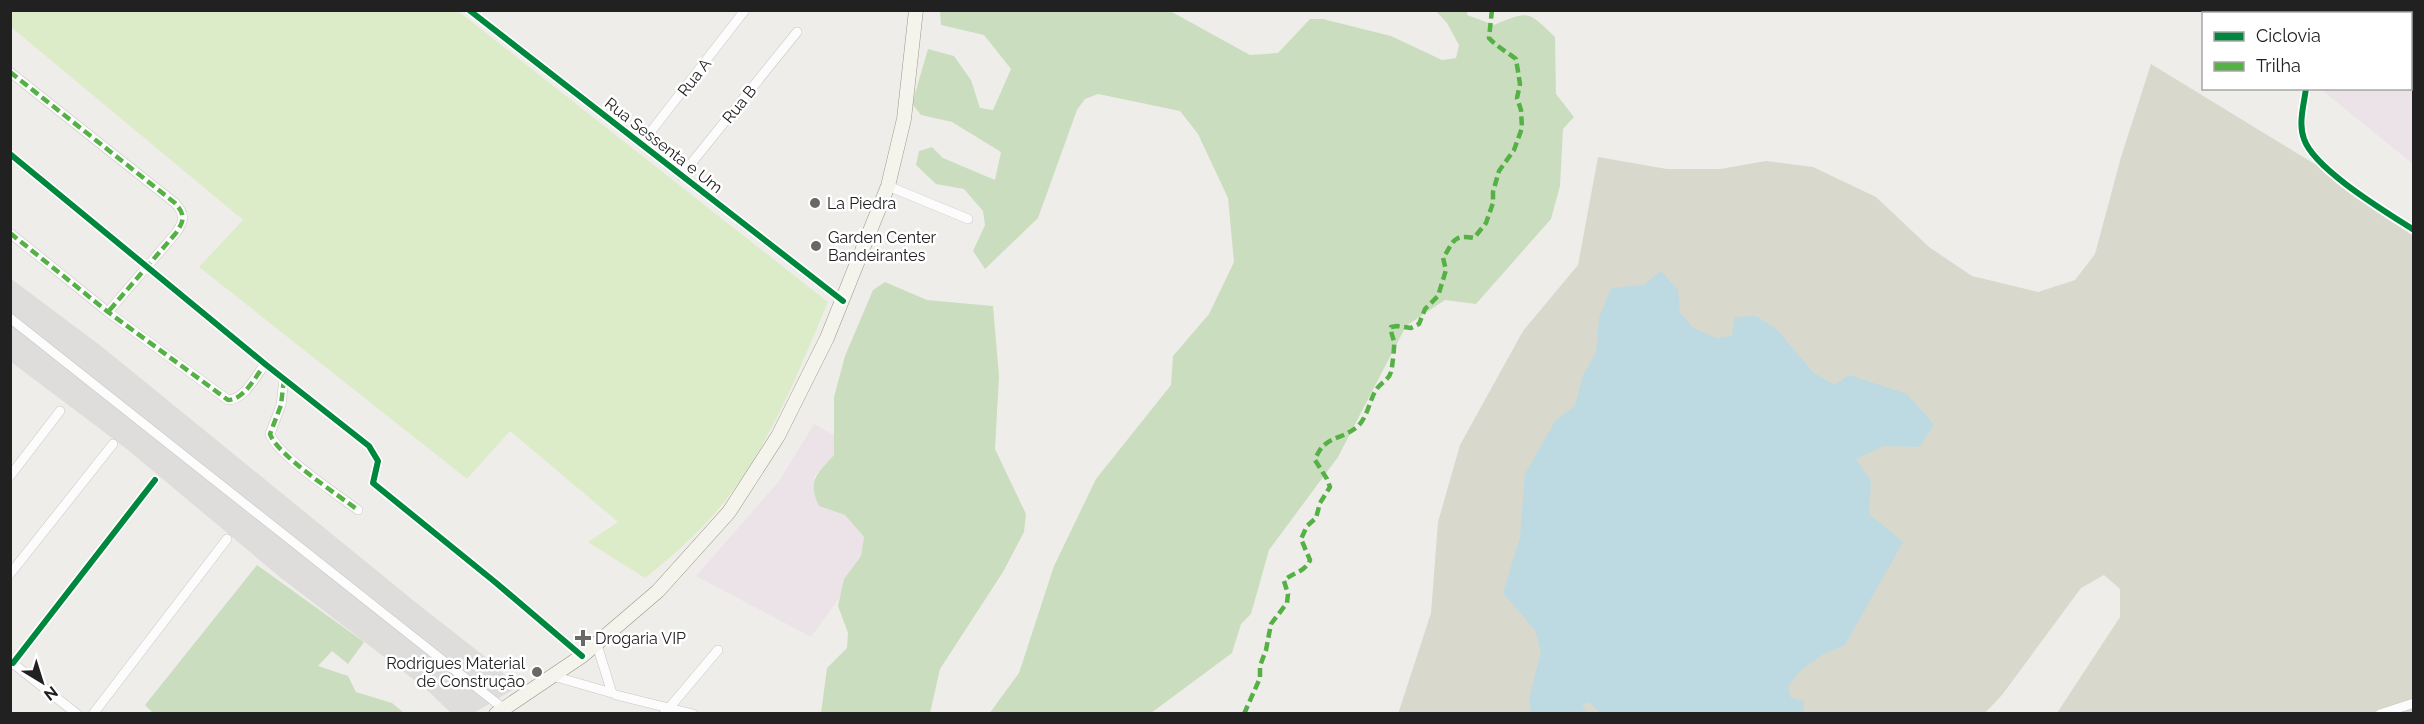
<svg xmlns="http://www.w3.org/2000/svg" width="2424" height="724" font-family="Raleway,sans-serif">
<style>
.residential{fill:#dedddb}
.industrial{fill:#ece3e8}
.construction{fill:#d8d8cc}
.grass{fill:#dcecc9}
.forest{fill:#cadebf}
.water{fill:#bddae2}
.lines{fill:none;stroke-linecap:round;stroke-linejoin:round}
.minor-casing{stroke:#c8c7c6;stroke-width:10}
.secondary-casing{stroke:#989981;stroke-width:15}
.minor{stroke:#fdfcfc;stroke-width:9}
.secondary{stroke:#f4f4ed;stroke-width:14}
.quiet{stroke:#55b145;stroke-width:4.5;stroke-dasharray:9 4.5;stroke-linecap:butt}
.cycleway-casing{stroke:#fff;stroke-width:10}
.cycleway{stroke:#00873e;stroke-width:6}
.poi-dot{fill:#696867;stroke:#fff;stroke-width:2}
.labels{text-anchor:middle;stroke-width:5;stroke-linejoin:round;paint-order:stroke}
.street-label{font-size:16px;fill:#212121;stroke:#fff}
.poi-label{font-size:16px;fill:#212121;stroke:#fff;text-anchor:start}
</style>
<rect width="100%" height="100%" fill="#efedea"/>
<path class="residential" d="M 10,278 L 101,346 L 419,605 L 493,663 L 517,687 L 474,713 L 451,713 L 426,689 L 281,578 L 128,450 L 11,362 Z"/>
<path class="industrial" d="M 2338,11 L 2413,11 L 2413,164 L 2324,92 L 2324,88 L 2410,88 L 2410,14 L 2338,13 Z
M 814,424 L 834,435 L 834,455 L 814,477 L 819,506 L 845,515 L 864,537 L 861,556 L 844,579 L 840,597 L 811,637 L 696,576 L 779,481 Z"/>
<path class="construction" d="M 2151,64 L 2413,224 L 2413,713 L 2057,713 L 2120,617 L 2120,589 L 2104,575 L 2081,588 L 2002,695 L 1985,713 L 1398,714 L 1431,613 L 1438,522 L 1460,445 L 1523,331 L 1578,265 L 1598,157 L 1667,169 L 1720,169 L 1766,161 L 1813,167 L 1876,197 L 1929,247 L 1972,276 L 2038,292 L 2075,280 L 2095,254 L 2121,157 Z"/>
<path class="grass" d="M 10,11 L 458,11 L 828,302 C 797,375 768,451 716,512 C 695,536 670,558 645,578 L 588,542 L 618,522 L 510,431 L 467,479 L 199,267 L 243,220 L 11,27 Z"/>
<path class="forest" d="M 1468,10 L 1467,15 L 1494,25 C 1529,10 1528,11 1555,37 L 1556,94 L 1574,117 L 1563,129 L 1560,186 L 1551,219 L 1476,304 L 1445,300 L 1406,326 L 1338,457 L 1269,550 L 1251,614 L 1241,624 L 1232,653 L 1151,713 L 989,714 L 1019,673 L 1054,566 L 1096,479 L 1171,385 L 1173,356 L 1209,314 L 1234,262 L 1228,198 L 1198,134 L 1180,111 L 1098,94 L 1085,99 L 1077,110 L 1038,218 L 985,269 L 973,251 L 985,225 L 983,211 L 964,189 L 936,184 L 916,165 L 919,151 L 932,147 L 943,158 L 995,180 L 1001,152 L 952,122 L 921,115 L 912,104 L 928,49 L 954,56 L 971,80 L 980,108 L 993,110 L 1011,69 L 984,35 L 941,25 L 940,11 L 1170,11 L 1250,55 L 1278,53 L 1310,19 L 1323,19 L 1391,36 L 1442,60 L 1456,58 L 1459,45 L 1447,23 L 1436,11 Z
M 885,282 L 927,300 L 993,306 L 999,376 L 995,449 L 1026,514 L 1024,532 L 1003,572 L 940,669 L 930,713 L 821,713 L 827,668 L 847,648 L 848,633 L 838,606 L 844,579 L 861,556 L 864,537 L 845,515 L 819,506 C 807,480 817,474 834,455 L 834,397 L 845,356 L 873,290 Z
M 257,565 L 364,642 L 348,664 L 332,651 L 318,666 L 348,676 L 356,692 L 392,703 L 404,713 L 154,714 L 145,705 Z"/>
<path class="water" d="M 1661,271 L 1678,290 L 1680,313 L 1693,328 L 1717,338 L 1732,336 L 1735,317 L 1756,316 L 1776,329 L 1814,373 L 1835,385 L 1849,375 L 1907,394 L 1934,425 L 1919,447 L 1884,446 L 1856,459 L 1871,481 L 1869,514 L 1903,542 L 1845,645 L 1822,655 L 1799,672 L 1788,687 L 1791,698 L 1804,701 L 1804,713 L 1599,713 L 1590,702 L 1582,705 L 1587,713 L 1531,713 L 1529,699 L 1541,652 L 1535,630 L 1503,593 L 1520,537 L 1525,474 L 1555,421 L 1575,406 L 1583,375 L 1596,353 L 1599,318 L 1611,288 L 1644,285 Z"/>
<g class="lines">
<g class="minor-casing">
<path id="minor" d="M 469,10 L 843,301
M 2320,14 L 2321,10
M 10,72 L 175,203 C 186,215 184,221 176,233 L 108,312
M 2306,88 C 2304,105 2298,123 2304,139 C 2314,169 2386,212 2414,230
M 642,143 L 745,10
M 10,154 L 265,364 L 369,446 L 378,461 L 373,483 L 495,582 L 582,656
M 681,176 L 797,32
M 888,186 L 968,219
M 10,233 L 108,312 L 228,400 C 244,400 256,376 265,364
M 10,318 L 504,709
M 284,379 L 281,405 L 270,434 C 277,455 338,495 358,510
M 10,476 L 60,411
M 10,574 L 113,444
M 597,645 L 612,693
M 10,661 L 77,714
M 13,663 L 155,480
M 553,676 L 612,693
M 616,695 L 693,714
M 93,714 L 227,539
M 664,714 L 718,650
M 2380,714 L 2414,703"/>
</g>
<g class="secondary-casing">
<path id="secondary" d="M 496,714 L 582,656 L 658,591 L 729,512 L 778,436 L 827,338 L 888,186 L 904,119 L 916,10"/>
</g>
<use href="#minor" class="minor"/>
<use href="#secondary" class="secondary"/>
<path class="quiet" d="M 10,72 L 175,203 C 186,215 184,221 176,233 L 108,312
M 10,233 L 108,312 L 228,400 C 244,400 256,376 265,364
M 284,379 L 281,405 L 270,434 C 277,455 338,495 358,510
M 1244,714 L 1260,678 L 1260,666 L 1266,650 L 1271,624 L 1287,603 L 1288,594 L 1284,581 C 1292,572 1305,573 1310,560 L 1301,539 L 1307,526 L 1316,518 L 1320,503 L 1330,487 L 1327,479 L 1315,460 C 1324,435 1340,441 1357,427 C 1368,417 1369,401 1376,390 C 1380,383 1389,380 1391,372 C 1392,369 1395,344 1394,341 C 1392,335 1391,333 1391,327 L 1397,326 L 1411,328 L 1419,324 L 1425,309 L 1438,296 L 1446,270 L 1443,258 C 1454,242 1452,234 1474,238 L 1486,223 L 1493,203 L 1493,192 L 1499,171 L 1514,150 L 1522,128 L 1521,110 L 1517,98 L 1520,84 L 1516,59 C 1507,52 1496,46 1489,38 L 1492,10"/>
<g class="cycleway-casing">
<path id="cycleway" d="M 469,10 L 843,301
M 2306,88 C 2304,105 2298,123 2304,139 C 2314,169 2386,212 2414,230
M 10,154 L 265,364 L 369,446 L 378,461 L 373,483 L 495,582 L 582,656
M 13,663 L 155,480"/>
</g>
<use href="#cycleway" class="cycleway"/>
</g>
<g class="poi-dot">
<circle cx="815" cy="203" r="6"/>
<circle cx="816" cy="246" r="6"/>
<path d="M580 629h6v6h6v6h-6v6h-6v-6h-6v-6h6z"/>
<circle cx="537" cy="672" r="6"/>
</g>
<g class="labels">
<g class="street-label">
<text transform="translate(694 77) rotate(-52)" y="6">Rua A</text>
<text transform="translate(739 104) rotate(-51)" y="6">Rua B</text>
<text transform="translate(664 145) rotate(38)" y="6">Rua Sessenta e Um</text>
</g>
<g class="poi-label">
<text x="827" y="209">La Piedra</text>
<text x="828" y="243">Garden Center<tspan x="828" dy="18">Bandeirantes</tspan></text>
<text x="595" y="644">Drogaria VIP</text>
<text x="525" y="669" text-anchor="end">Rodrigues Material<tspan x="525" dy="18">de Construção</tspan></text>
</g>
</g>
<rect width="2424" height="724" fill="none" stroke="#212121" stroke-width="24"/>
<rect x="2202" y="12" width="210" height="78" fill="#ffffff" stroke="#a6a6a6" stroke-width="1.5"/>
<rect x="2214" y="32" width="30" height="9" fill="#00873e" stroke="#a6a6a6" stroke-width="1.5"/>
<text x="2256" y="42" font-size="18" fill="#212121">Ciclovia</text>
<rect x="2214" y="62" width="30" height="9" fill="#55b145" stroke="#a6a6a6" stroke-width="1.5"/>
<text x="2256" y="72" font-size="18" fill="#212121">Trilha</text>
<g transform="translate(42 682) rotate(142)" stroke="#ffffff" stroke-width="4.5" paint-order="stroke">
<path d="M0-4.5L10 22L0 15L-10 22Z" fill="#212121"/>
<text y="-9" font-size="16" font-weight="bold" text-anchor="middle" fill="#212121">N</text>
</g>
</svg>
